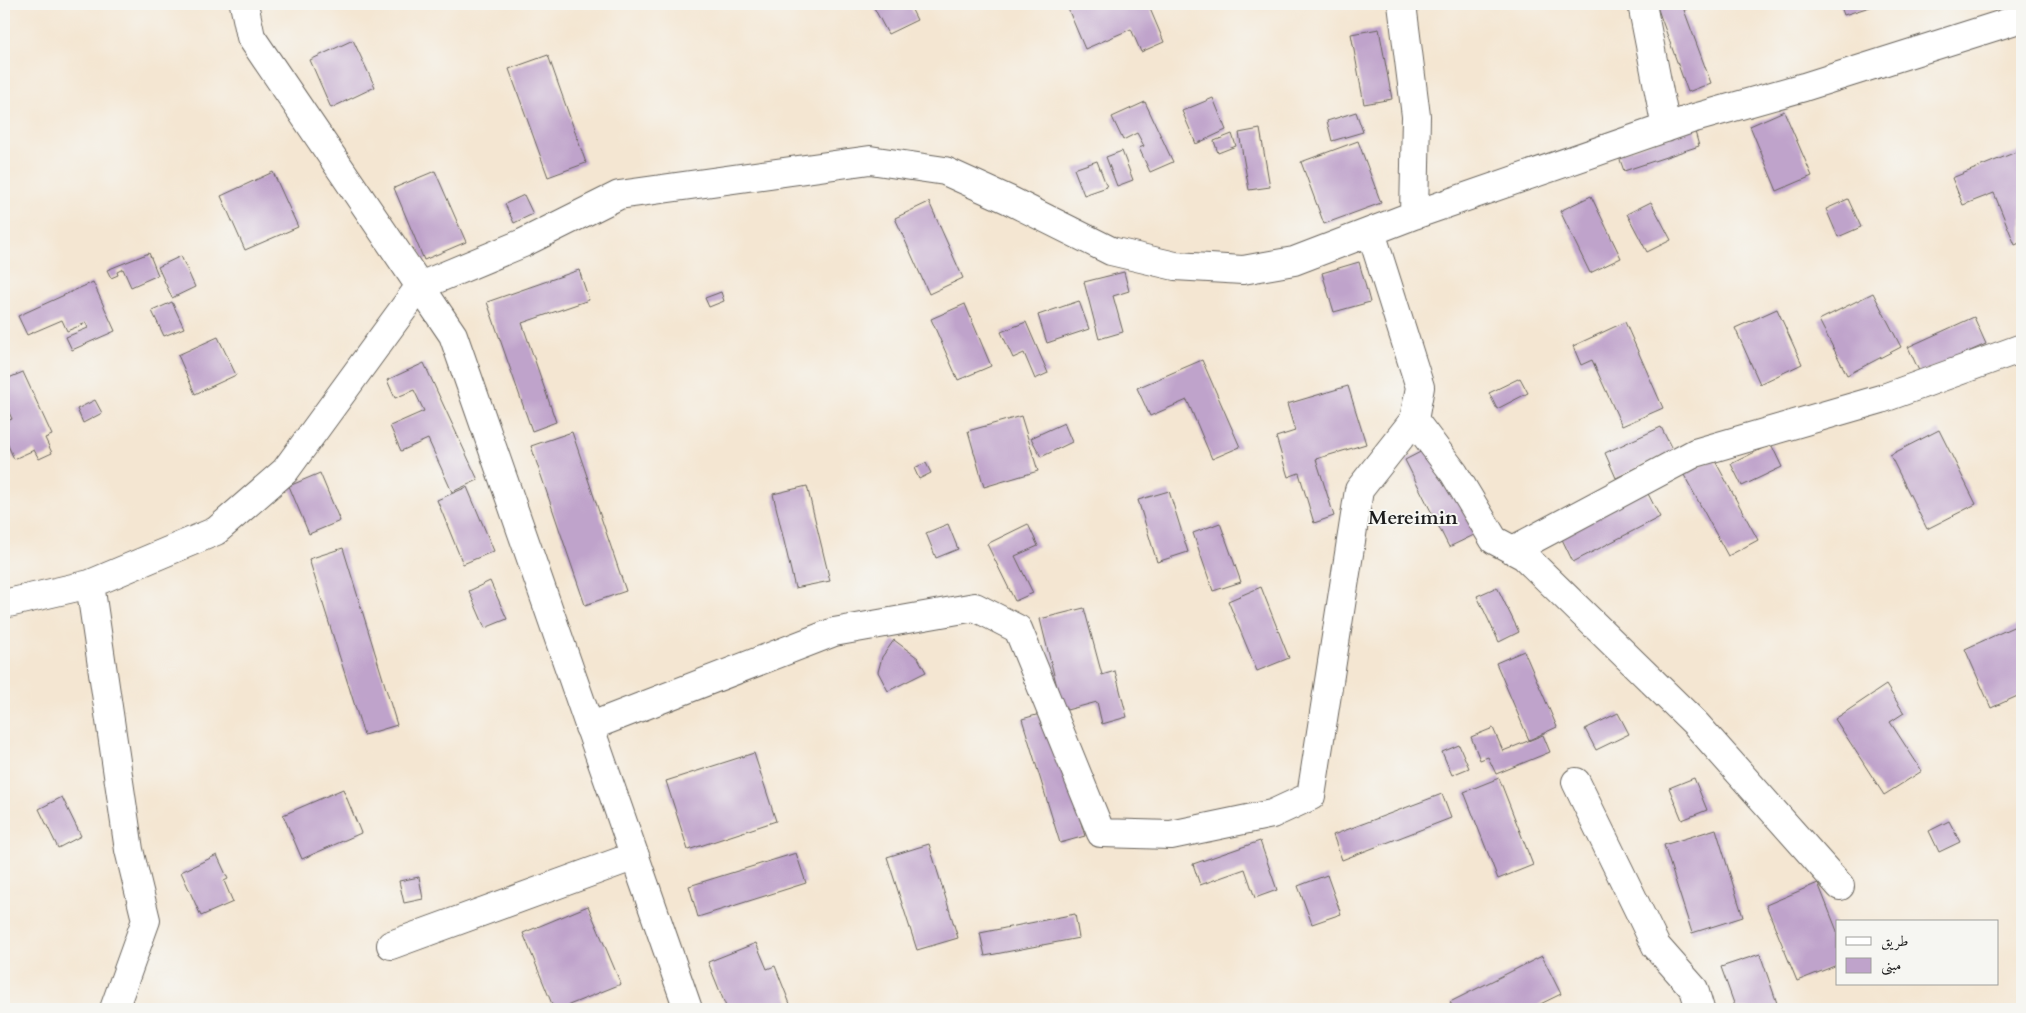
<svg xmlns="http://www.w3.org/2000/svg" width="2026" height="1013" font-family="Cardo,Amiri,serif">
<style>
.building{fill:#bfa3cb}
.lines{fill:none;stroke-linecap:round;stroke-linejoin:round}
.minor-casing{stroke:#68635c;stroke-width:30}
.tertiary-casing{stroke:#68635c;stroke-width:30}
.minor{stroke:#fff;stroke-width:28}
.tertiary{stroke:#fff;stroke-width:28}
.labels{text-anchor:middle;stroke-width:4;stroke-linejoin:round;paint-order:stroke}
.quarter-label{font-size:20px;font-weight:bold;fill:#1c1c1c;stroke:#f6f6f2}
</style>
<rect width="100%" height="100%" fill="#f6f6f2"/>
<filter id="ink" filterUnits="userSpaceOnUse"><feTurbulence type="fractalNoise" baseFrequency=".02" numOctaves="2"/><feDisplacementMap in="SourceGraphic" scale="10" xChannelSelector="R" yChannelSelector="G"/><feConvolveMatrix kernelMatrix="1 2 1 2 8 2 1 2 1" color-interpolation-filters="sRGB"/></filter>
<filter id="wash" filterUnits="userSpaceOnUse"><feTurbulence type="fractalNoise" baseFrequency=".0096" numOctaves="4" result="noise"/><feDisplacementMap in="SourceGraphic" scale="20" xChannelSelector="R" yChannelSelector="G"/><feGaussianBlur stdDeviation="1.12" result="paint"/><feColorMatrix in="noise" values="0 0 0 0 0 0 0 0 0 0 0 0 0 0 0 0 0 1.4 0 .05"/><feComposite in="paint" operator="in"/></filter>
<g filter="url(#wash)">
<rect width="100%" height="100%" fill="#f4e6d2"/>
<g id="blocks">
<path class="building" d="M 872,4 L 909,4 L 917,20 L 888,34 Z
M 1066,4 L 1148,4 L 1164,42 L 1141,52 L 1131,29 L 1085,49 Z
M 1656,4 L 1701,4 L 1684,10 L 1711,83 L 1688,92 Z
M 1840,4 L 1872,4 L 1873,6 L 1844,15 Z
M 1379,29 L 1392,99 L 1364,104 L 1351,34 Z
M 353,40 L 375,87 L 331,108 L 310,60 Z
M 548,55 L 586,163 L 548,177 L 509,69 Z
M 1213,98 L 1226,130 L 1196,144 L 1182,111 Z
M 1145,102 L 1173,162 L 1150,172 L 1139,148 L 1144,146 L 1137,133 L 1123,140 L 1112,117 Z
M 1784,111 L 1812,176 L 1777,191 L 1750,126 Z
M 1356,112 L 1363,132 L 1332,141 L 1327,121 Z
M 1694,128 L 1699,146 L 1624,171 L 1618,154 Z
M 1260,129 L 1270,187 L 1249,190 L 1239,133 Z
M 1232,134 L 1236,146 L 1218,153 L 1214,141 Z
M 1358,141 L 1381,203 L 1324,224 L 1301,162 Z
M 2021,150 L 2022,242 L 2015,245 L 1994,193 L 1963,205 L 1952,178 Z
M 1122,151 L 1133,180 L 1117,186 L 1106,157 Z
M 1097,161 L 1107,187 L 1084,195 L 1074,169 Z
M 435,171 L 466,242 L 424,260 L 394,188 Z
M 273,172 L 298,227 L 245,250 L 221,196 Z
M 524,195 L 533,214 L 514,223 L 505,204 Z
M 1591,196 L 1621,258 L 1590,273 L 1560,211 Z
M 1848,199 L 1861,227 L 1838,237 L 1826,209 Z
M 929,202 L 963,278 L 929,294 L 895,218 Z
M 1651,202 L 1671,240 L 1647,252 L 1627,214 Z
M 149,253 L 158,275 L 131,287 L 123,269 L 117,272 L 118,275 L 111,278 L 107,270 Z
M 181,256 L 195,287 L 172,298 L 158,267 Z
M 1359,262 L 1370,302 L 1334,312 L 1322,273 Z
M 579,270 L 589,300 L 522,323 L 556,422 L 532,431 L 487,302 Z
M 1124,272 L 1129,291 L 1113,296 L 1123,332 L 1099,339 L 1084,282 Z
M 93,282 L 115,331 L 72,350 L 66,337 L 88,328 L 86,323 L 67,331 L 62,320 L 27,335 L 18,316 Z
M 721,292 L 724,301 L 709,307 L 705,298 Z
M 1873,293 L 1901,347 L 1847,375 L 1819,320 Z
M 1079,301 L 1089,329 L 1047,343 L 1038,315 Z
M 172,302 L 184,328 L 164,336 L 152,311 Z
M 965,304 L 991,366 L 958,380 L 931,319 Z
M 1777,309 L 1802,364 L 1760,384 L 1735,328 Z
M 1974,317 L 1986,344 L 1920,373 L 1908,347 Z
M 1026,322 L 1048,373 L 1035,379 L 1024,353 L 1013,358 L 1001,332 Z
M 1625,322 L 1663,408 L 1622,426 L 1592,360 L 1581,365 L 1573,346 Z
M 218,337 L 236,375 L 195,394 L 178,355 Z
M 1202,360 L 1240,447 L 1212,459 L 1187,400 L 1150,416 L 1137,388 Z
M 424,363 L 478,480 L 452,492 L 428,439 L 401,451 L 390,426 L 424,411 L 414,390 L 395,398 L 387,380 Z
M 23,372 L 52,435 L 45,438 L 52,453 L 39,459 L 34,450 L 14,459 L 4,436 L 4,422 L 12,419 L 4,402 L 4,380 Z
M 1520,378 L 1528,393 L 1497,409 L 1489,393 Z
M 1348,386 L 1366,444 L 1316,459 L 1334,516 L 1314,523 L 1299,473 L 1288,477 L 1276,437 L 1295,431 L 1287,404 Z
M 95,400 L 102,413 L 83,423 L 77,409 Z
M 1021,416 L 1038,471 L 984,487 L 968,431 Z
M 1064,423 L 1072,442 L 1041,457 L 1031,438 Z
M 1661,427 L 1673,451 L 1616,478 L 1605,453 Z
M 1939,430 L 1976,504 L 1927,529 L 1890,455 Z
M 572,432 L 626,591 L 585,605 L 531,446 Z
M 1771,444 L 1782,467 L 1742,486 L 1731,464 Z
M 1432,446 L 1476,534 L 1449,547 L 1405,460 Z
M 1714,459 L 1758,540 L 1728,556 L 1684,475 Z
M 926,463 L 931,473 L 919,479 L 914,468 Z
M 320,473 L 340,521 L 309,534 L 289,486 Z
M 807,486 L 830,581 L 795,588 L 773,494 Z
M 467,487 L 494,551 L 463,564 L 437,500 Z
M 1645,488 L 1660,517 L 1573,562 L 1559,533 Z
M 1169,491 L 1188,552 L 1157,562 L 1138,500 Z
M 1220,523 L 1241,582 L 1213,591 L 1193,533 Z
M 948,524 L 958,549 L 936,558 L 926,533 Z
M 1028,524 L 1038,546 L 1015,556 L 1033,593 L 1015,601 L 987,544 Z
M 343,548 L 397,725 L 364,735 L 309,559 Z
M 490,581 L 507,619 L 485,628 L 469,591 Z
M 1261,587 L 1289,658 L 1257,671 L 1228,601 Z
M 1497,587 L 1519,632 L 1499,642 L 1477,596 Z
M 1084,608 L 1102,675 L 1115,671 L 1127,717 L 1102,724 L 1097,702 L 1063,711 L 1040,619 Z
M 2022,623 L 2022,694 L 1991,708 L 1965,649 Z
M 894,640 L 918,658 L 926,672 L 888,691 L 878,672 L 882,657 Z
M 1524,651 L 1557,727 L 1529,740 L 1496,663 Z
M 1886,685 L 1904,713 L 1890,722 L 1922,771 L 1884,795 L 1835,719 Z
M 1047,712 L 1085,836 L 1060,843 L 1022,719 Z
M 1618,713 L 1629,734 L 1596,750 L 1585,729 Z
M 1493,728 L 1503,751 L 1543,735 L 1550,752 L 1496,774 L 1488,757 L 1480,760 L 1471,737 Z
M 1459,745 L 1469,768 L 1452,775 L 1442,752 Z
M 754,753 L 776,821 L 688,850 L 666,781 Z
M 1499,778 L 1533,865 L 1498,879 L 1464,792 Z
M 1694,778 L 1707,810 L 1682,820 L 1669,788 Z
M 343,789 L 361,833 L 302,859 L 283,815 Z
M 1442,794 L 1451,818 L 1342,860 L 1333,835 Z
M 62,797 L 81,836 L 58,848 L 39,809 Z
M 1949,821 L 1960,842 L 1939,852 L 1929,831 Z
M 1716,829 L 1743,917 L 1692,933 L 1664,845 Z
M 1260,841 L 1277,890 L 1255,898 L 1245,869 L 1200,885 L 1193,864 Z
M 929,844 L 958,938 L 917,950 L 887,857 Z
M 796,853 L 806,883 L 698,917 L 689,886 Z
M 217,855 L 228,879 L 224,881 L 233,902 L 201,916 L 181,872 Z
M 1327,875 L 1341,914 L 1312,924 L 1298,886 Z
M 419,877 L 423,899 L 404,903 L 399,881 Z
M 1818,883 L 1837,931 L 1837,965 L 1797,981 L 1766,905 Z
M 588,906 L 621,984 L 559,1009 L 554,1009 L 523,933 Z
M 1075,914 L 1079,938 L 985,956 L 980,933 Z
M 756,943 L 767,969 L 775,966 L 792,1009 L 727,1009 L 708,962 Z
M 1760,954 L 1779,1009 L 1736,1009 L 1721,967 Z
M 1542,956 L 1561,994 L 1530,1009 L 1454,1009 L 1450,1002 Z"/>
</g>
</g>
<g filter="url(#ink)">
<use href="#blocks" fill-opacity="0" stroke="#68635c" stroke-width="1"/>
<g class="lines">
<g class="minor-casing">
<path id="minor" d="M 1402,4 L 1416,116 L 1414,215
M 1642,4 L 1666,128
M 1414,420 L 1454,473 L 1494,540 L 1524,556 L 1696,724 L 1840,886
M 1513,550 L 1695,453 L 1881,399 L 2022,348
M 90,584 L 129,850 L 146,920 L 114,1009
M 4,604 L 90,584 L 216,531 L 285,471 L 420,286 L 523,243 L 619,195 L 870,160 L 945,171 L 1009,200 L 1111,251 L 1175,266 L 1243,270 L 1294,261 L 1414,215 L 1691,119 L 1804,87 L 2022,18
M 589,727 L 834,632 L 975,607 L 1018,629 L 1101,833 L 1171,835 L 1272,814 L 1311,796 L 1359,490 L 1414,420 L 1420,387 L 1371,232
M 1576,782 L 1656,946 L 1694,989 L 1700,1009
M 391,945 L 635,856"/>
</g>
<g class="tertiary-casing">
<path id="tertiary" d="M 244,4 L 251,37 L 453,335 L 688,1009"/>
</g>
<use href="#minor" class="minor"/>
<use href="#tertiary" class="tertiary"/>
</g>
</g>
<g class="labels">
<g class="quarter-label">
<text x="1413" y="524">Mereimin</text>
</g>
</g>
<rect width="2026" height="1013" fill="none" stroke="#f6f6f2" stroke-width="20"/>
<rect x="1836" y="920" width="162" height="65" fill="#f6f6f2" stroke="#9f9f9c"/>
<rect x="1846" y="937" width="25" height="8" fill="#ffffff" stroke="#9f9f9c"/>
<text x="1881" y="946" font-size="15" fill="#1c1c1c">طريق</text>
<rect x="1846" y="958" width="25" height="15" fill="#bfa3cb" stroke="#9f9f9c"/>
<text x="1881" y="970" font-size="15" fill="#1c1c1c">مبنى</text>
</svg>
